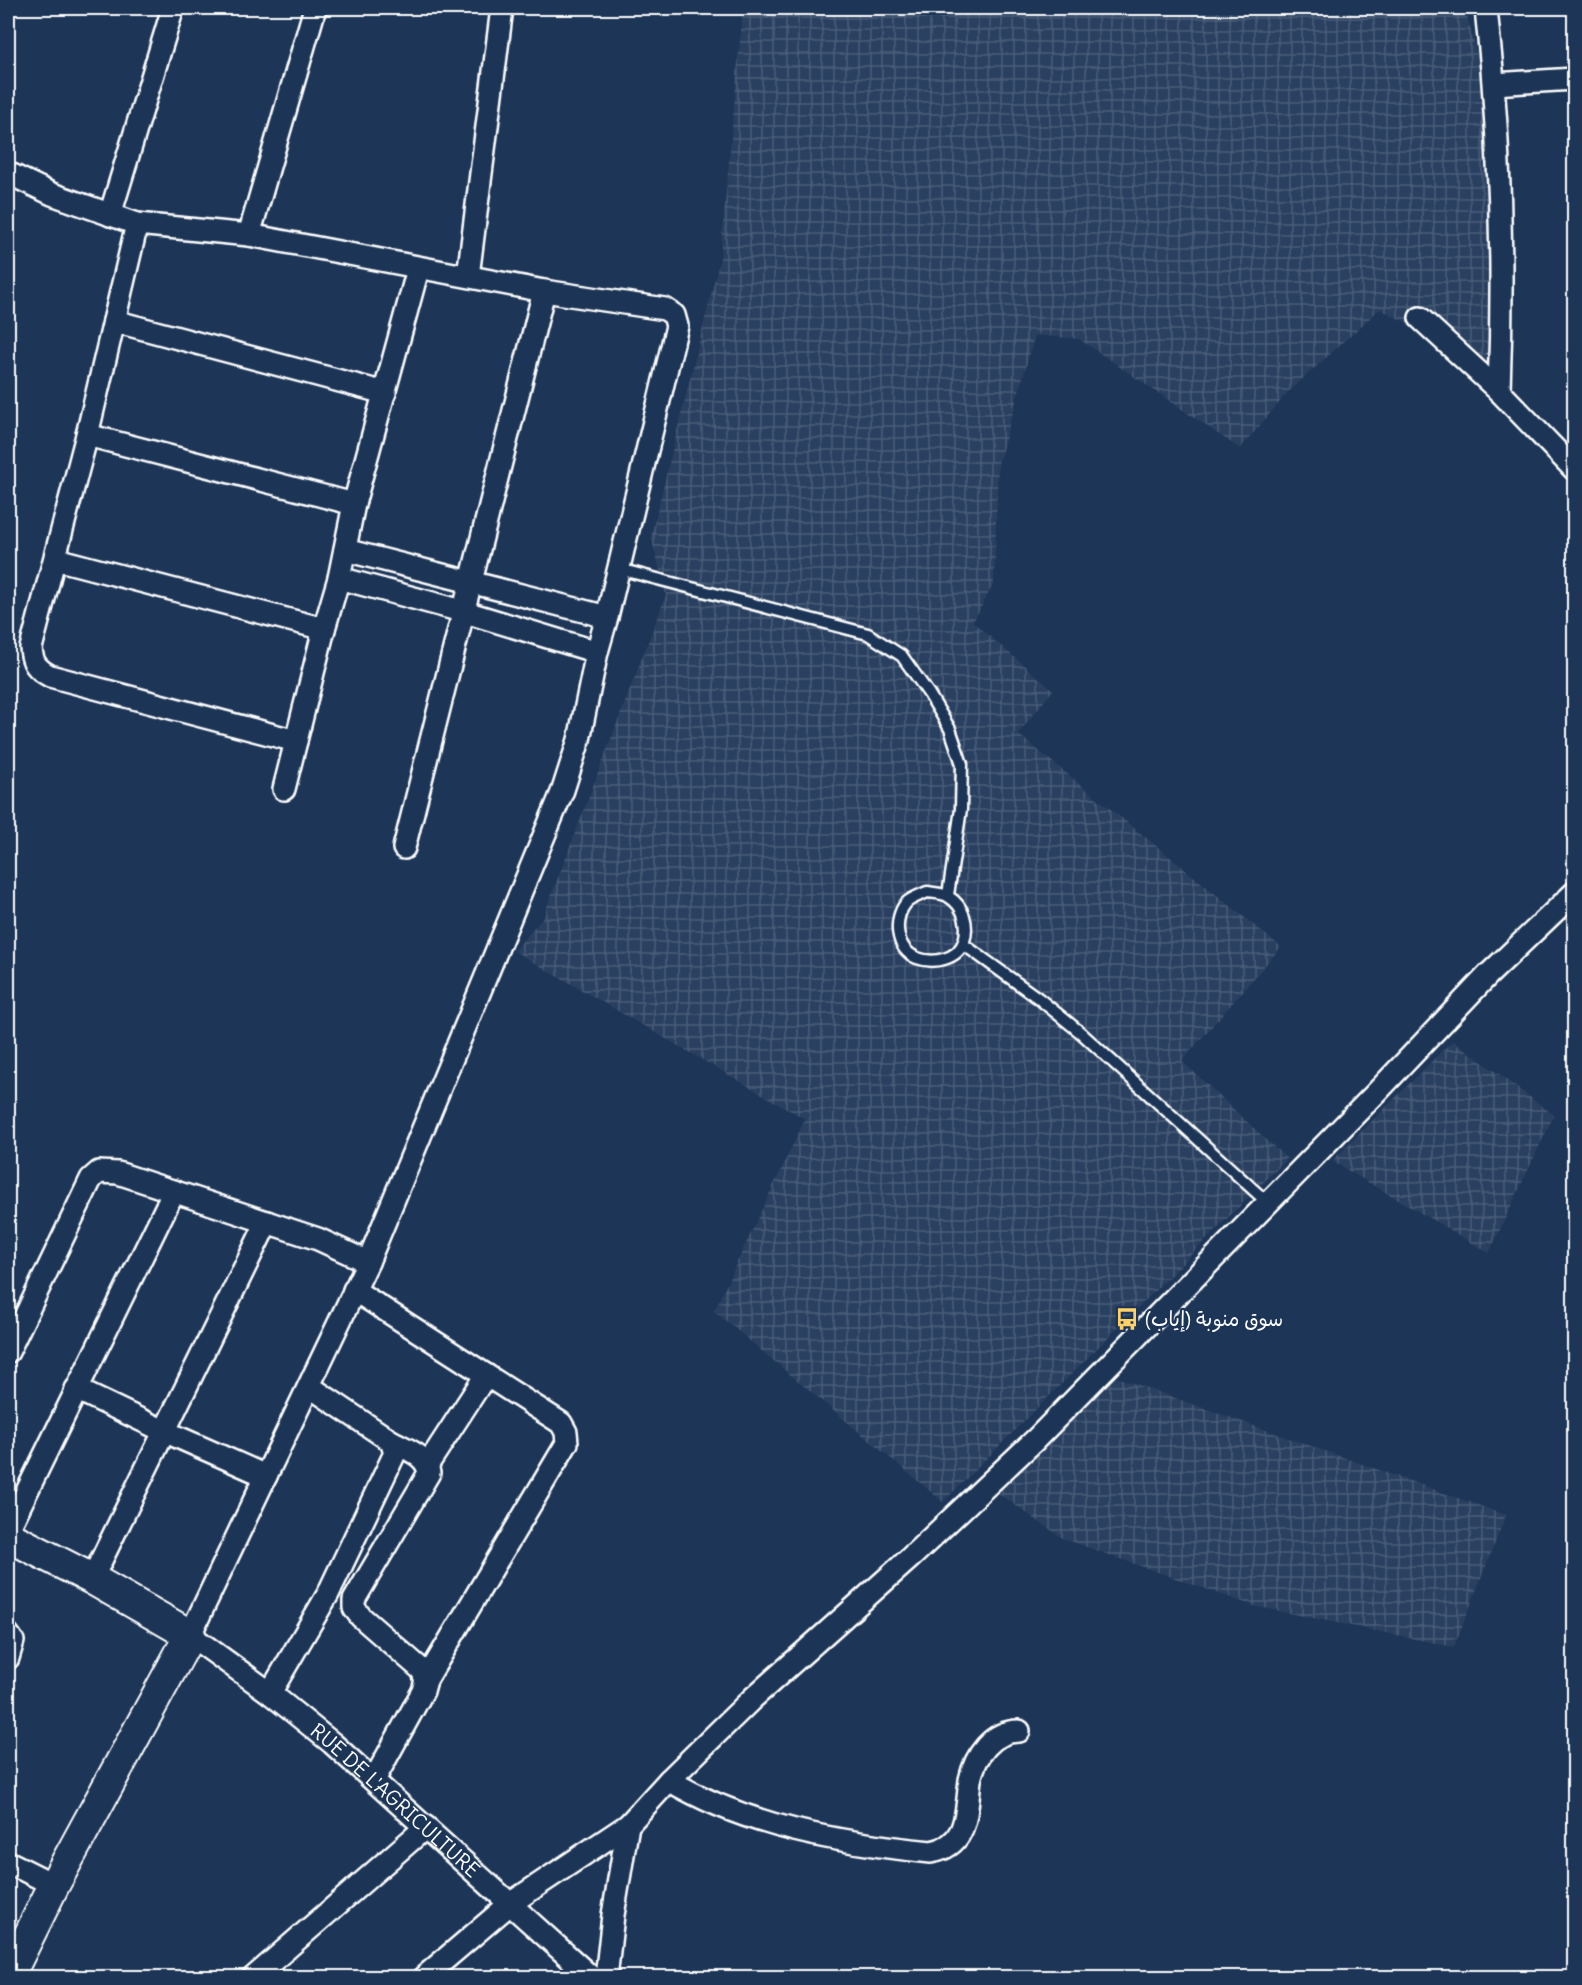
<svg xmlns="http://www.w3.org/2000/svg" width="1582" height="1985" font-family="Delius,'Playpen Sans Arabic',sans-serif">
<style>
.industrial{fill:url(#industrial-grid)}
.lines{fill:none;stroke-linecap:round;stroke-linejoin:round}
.lane-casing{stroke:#fff;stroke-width:15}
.street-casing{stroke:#fff;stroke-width:26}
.secondary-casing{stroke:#fff;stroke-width:34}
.lane{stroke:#1d3557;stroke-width:10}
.street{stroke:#1d3557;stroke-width:21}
.secondary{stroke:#1d3557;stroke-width:30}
.labels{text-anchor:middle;stroke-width:4.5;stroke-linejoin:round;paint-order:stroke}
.poi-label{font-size:20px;fill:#fff;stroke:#1d3557;text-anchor:start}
.street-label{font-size:20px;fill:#fff;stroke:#1d3557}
</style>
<defs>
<pattern id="industrial-grid" width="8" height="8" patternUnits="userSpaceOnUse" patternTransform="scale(1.5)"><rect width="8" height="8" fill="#2a4161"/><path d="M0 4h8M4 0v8" fill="none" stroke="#4a5e79"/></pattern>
</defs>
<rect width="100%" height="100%" fill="#1d3557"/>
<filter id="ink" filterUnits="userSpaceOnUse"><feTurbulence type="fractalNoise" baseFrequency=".0167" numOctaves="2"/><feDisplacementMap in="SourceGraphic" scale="12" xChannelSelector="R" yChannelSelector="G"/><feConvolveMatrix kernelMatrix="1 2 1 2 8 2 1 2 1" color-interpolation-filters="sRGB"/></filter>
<g filter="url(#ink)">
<path class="industrial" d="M 743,8 L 1465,8 L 1484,83 L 1491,365 L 1380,309 L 1290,390 L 1240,449 L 1079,339 L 1035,335 L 998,464 L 994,583 L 973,622 L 1053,690 L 1018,734 L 1281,947 L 1182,1061 L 1287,1159 L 943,1502 L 714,1311 L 805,1119 L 514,951 L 543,917 L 666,595 L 651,536 L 720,258 Z
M 1453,1040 L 1554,1115 L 1489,1253 L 1332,1161 Z
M 1116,1377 L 1506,1515 L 1454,1647 L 1254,1606 L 1064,1539 L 996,1492 Z"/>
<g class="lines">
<g class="lane-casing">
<path id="lane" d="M 619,569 L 868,634 L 902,656 L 929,694 L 950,729 L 962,764 L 961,809 L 948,895
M 927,892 C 933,893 944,893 949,897 C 964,906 969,925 964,941 C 958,960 933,964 917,958 C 895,949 893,919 906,903 C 911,898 921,895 927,892 Z
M 963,944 L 1038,998 L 1080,1032 L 1268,1203"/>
</g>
<g class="street-casing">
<g id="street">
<path d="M 1486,8 C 1500,135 1504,263 1499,391"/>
<path d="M 1494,84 L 1574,79"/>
<path id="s1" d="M 8,173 L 52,194 L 137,224 L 249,235 L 544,291 L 665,309 L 674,315 L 677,326 L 607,617 L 597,652 L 579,740 L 563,790 L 368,1262 L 190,1635 L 270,1693 L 332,1743 L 592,1978"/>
<path d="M 110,215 L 173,8"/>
<path d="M 137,224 L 87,435 L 31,648 C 32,663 37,669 50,676 L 296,741"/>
<path d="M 249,235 L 315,8"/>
<path d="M 468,276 L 502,8"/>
<path d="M 1420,318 L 1499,391 L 1574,469"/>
<path d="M 114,321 L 385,393"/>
<path d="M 87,435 L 354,504"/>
<path d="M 345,550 L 607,617"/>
<path d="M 56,559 L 324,629"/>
<path d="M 339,578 L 462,611 L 597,652"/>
<path d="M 284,789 L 324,629 L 339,578 L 354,504 L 418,269"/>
<path d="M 404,848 L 544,291"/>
<path d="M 354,1290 L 486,1375 L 428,1464"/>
<path d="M 8,1352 L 91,1179 L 99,1172 L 118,1173 L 318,1239 L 368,1262"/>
<path d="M 76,1389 L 164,1431 L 266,1476"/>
<path d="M 8,1530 L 174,1191"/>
<path d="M 92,1579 L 267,1222"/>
<path d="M 8,1634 L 13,1641 L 8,1658"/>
<path d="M 426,1680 L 567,1443 L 566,1432 L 561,1423 L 486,1375"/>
<path d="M 270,1693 L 328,1594 L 395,1453 L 391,1441 L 309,1386"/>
<path d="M 374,1780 L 423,1691 L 426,1680 L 422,1670 L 361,1617 L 354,1608 L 354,1600 L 429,1473 C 427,1455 406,1449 391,1441"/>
<path d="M 669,1780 C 747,1827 841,1843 931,1852 C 969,1846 966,1810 970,1780 C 975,1756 992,1731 1019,1731"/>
<path d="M 8,1862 L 54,1885"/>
<path d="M 253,1978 L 426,1827"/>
<path d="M 423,1978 L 511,1903 L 628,1825"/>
<path d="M 606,1978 L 613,1915 L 628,1825 L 669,1780 L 753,1698 L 910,1558 L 1035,1440 L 1376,1093 L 1488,975 L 1574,893"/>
</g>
</g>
<g class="secondary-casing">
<path id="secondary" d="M 8,1536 L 92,1579 L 190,1635 L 54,1885 L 8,1978"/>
</g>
<use href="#lane" class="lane"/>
<use href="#street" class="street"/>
<use href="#secondary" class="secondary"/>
</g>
</g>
<defs>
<g id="bus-bare" transform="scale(1.8)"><path d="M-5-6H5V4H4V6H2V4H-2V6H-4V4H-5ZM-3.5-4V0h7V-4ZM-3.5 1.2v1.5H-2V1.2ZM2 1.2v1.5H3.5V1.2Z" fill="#ffd166" stroke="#1d3557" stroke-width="2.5" paint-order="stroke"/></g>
</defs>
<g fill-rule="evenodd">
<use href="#bus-bare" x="1127" y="1319"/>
</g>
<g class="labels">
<g class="poi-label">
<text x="1145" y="1326">سوق منوبة (إياب)</text>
</g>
<g class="street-label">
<text dy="7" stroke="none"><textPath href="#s1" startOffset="2362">RUE DE L'AGRICULTURE</textPath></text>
</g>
</g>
<rect width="1582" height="1985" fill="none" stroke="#1d3557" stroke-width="30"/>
<rect x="15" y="15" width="1552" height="1955" fill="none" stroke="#fff" stroke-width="2" filter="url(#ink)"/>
</svg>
